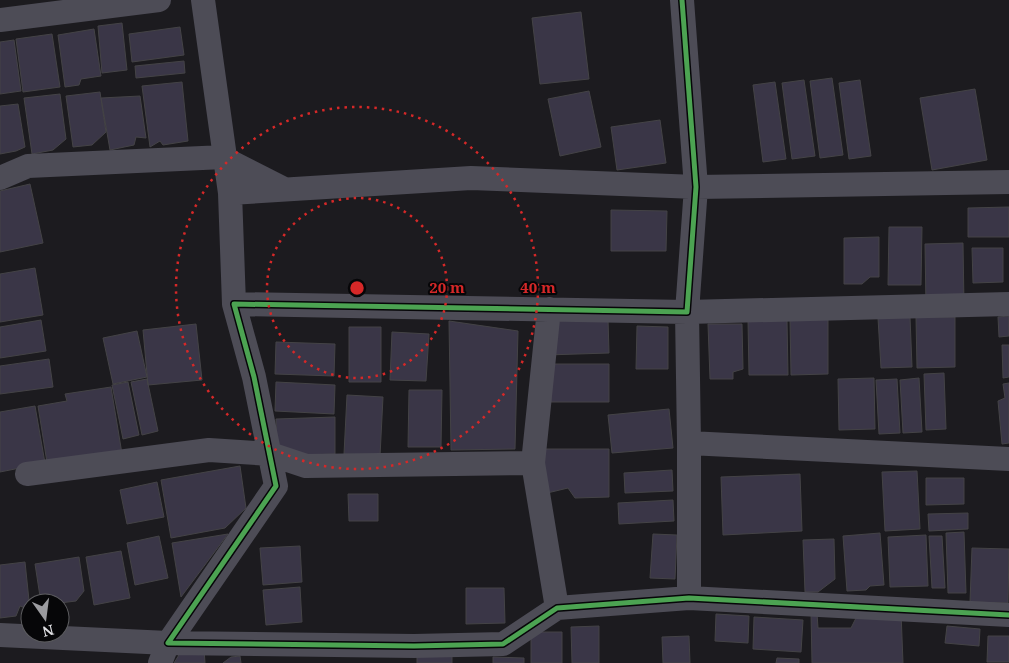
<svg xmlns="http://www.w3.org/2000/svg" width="1009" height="663" font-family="'Noto Serif',serif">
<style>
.building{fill:#3a3647;stroke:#444346}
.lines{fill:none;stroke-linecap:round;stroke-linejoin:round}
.street{stroke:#4d4c56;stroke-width:24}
.cycleway-casing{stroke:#060608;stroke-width:8}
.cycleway{stroke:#4ca352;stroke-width:5}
.ring{fill:none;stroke:#d62828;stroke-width:2.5;stroke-dasharray:2.5 5}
.centre{fill:#d62828;stroke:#060608;stroke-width:2.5}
.ring-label{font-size:15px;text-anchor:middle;font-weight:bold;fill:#d62828;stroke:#060608;stroke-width:4;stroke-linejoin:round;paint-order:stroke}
</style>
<rect width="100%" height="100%" fill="#1c1b1f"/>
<path class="building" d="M 581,12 L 589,79 L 540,84 L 532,18 Z
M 122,23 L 127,70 L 102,73 L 98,26 Z
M 180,27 L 184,55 L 132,62 L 129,34 Z
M 94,29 L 101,76 L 81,79 L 79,85 L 65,87 L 58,35 Z
M 52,34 L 60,87 L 23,92 L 16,39 Z
M 14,40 L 21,91 L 0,94 L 0,42 Z
M 184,61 L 185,73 L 136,78 L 135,66 Z
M 832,78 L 843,155 L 820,158 L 810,81 Z
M 804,80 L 815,156 L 792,159 L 782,83 Z
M 860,80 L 871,156 L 849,159 L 839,83 Z
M 182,82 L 188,141 L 163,145 L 160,141 L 150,147 L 142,86 Z
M 775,82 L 786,159 L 763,162 L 753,85 Z
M 975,89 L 987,160 L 932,170 L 920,98 Z
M 589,91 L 601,147 L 560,156 L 548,99 Z
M 100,92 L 106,132 L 92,145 L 73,147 L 66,96 Z
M 60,94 L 66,139 L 53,150 L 32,154 L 24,98 Z
M 140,96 L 146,138 L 136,137 L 134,145 L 110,150 L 101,98 Z
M 18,104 L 25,147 L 16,151 L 0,154 L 0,106 Z
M 660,120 L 666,163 L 617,170 L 611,127 Z
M 30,184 L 43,243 L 0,252 L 0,191 Z
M 1009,207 L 1009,237 L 968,237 L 968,208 Z
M 611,210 L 667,211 L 666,251 L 611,251 Z
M 889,227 L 922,227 L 921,285 L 888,285 Z
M 879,237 L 879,277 L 870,277 L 862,284 L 844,284 L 844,238 Z
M 963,243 L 964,305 L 926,306 L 925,244 Z
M 972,248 L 1003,248 L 1003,282 L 973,283 Z
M 35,268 L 43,315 L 0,322 L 0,274 Z
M 1009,316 L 1009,336 L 999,337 L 998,317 Z
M 910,317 L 912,367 L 881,368 L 878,318 Z
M 916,317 L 955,317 L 955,367 L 917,368 Z
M 608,319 L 609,353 L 546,355 L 545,320 Z
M 828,319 L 828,374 L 791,375 L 790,320 Z
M 41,320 L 46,351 L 0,358 L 0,327 Z
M 748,320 L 787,320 L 788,375 L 749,375 Z
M 449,321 L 518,331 L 515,449 L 451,450 Z
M 196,324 L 202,380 L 148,385 L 143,330 Z
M 708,324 L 742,324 L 743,369 L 733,372 L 733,379 L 710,379 Z
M 637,326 L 668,327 L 668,369 L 636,369 Z
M 349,327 L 381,327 L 381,382 L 349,382 Z
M 137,331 L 147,377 L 113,384 L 103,338 Z
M 392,332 L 429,334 L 426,381 L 390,380 Z
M 276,342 L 335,344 L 334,376 L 275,374 Z
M 1002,345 L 1009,345 L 1009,377 L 1003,378 Z
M 49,359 L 53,387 L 0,394 L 0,366 Z
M 551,364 L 609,364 L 609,402 L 551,402 Z
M 944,373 L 946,429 L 926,430 L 924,374 Z
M 874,378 L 875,429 L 839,430 L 838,379 Z
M 919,378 L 922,432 L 903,433 L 900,380 Z
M 147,379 L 158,431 L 142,435 L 131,382 Z
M 897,379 L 900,433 L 879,434 L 876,380 Z
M 128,382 L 139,435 L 123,439 L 112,385 Z
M 276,382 L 335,385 L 334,414 L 275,411 Z
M 1009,383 L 1009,443 L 1002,444 L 998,401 L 1005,398 L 1003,384 Z
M 111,387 L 123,460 L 49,475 L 38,406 L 67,401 L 65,394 Z
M 409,390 L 442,390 L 441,447 L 408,447 Z
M 347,395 L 383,397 L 380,456 L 344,454 Z
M 35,406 L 45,463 L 0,472 L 0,412 Z
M 669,409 L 673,448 L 612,453 L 608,415 Z
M 335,417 L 335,454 L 277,456 L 276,419 Z
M 544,449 L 609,449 L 609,497 L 575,498 L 568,488 L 543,494 Z
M 240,466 L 246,508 L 225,528 L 171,538 L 161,480 Z
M 672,470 L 673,491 L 625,493 L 624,473 Z
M 917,471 L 920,529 L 885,531 L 882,472 Z
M 800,474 L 802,531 L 723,535 L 721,477 Z
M 926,478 L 964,478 L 964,504 L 926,505 Z
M 157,482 L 164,517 L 127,524 L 120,490 Z
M 348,494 L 378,494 L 378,521 L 349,521 Z
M 673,500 L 674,521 L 619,524 L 618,503 Z
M 968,513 L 968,529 L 929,531 L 928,514 Z
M 964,532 L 966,593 L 948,593 L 946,533 Z
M 880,533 L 884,585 L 870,586 L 866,590 L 847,591 L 843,536 Z
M 228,534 L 181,597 L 172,543 Z
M 653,534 L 677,535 L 675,579 L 650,578 Z
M 926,535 L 928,586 L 890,587 L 888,537 Z
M 159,536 L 168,578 L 135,585 L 127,543 Z
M 929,536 L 942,536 L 945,588 L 932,588 Z
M 834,539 L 835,579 L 818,592 L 805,592 L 803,540 Z
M 300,546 L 302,582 L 263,585 L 260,548 Z
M 972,548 L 1009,549 L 1008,603 L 970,602 Z
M 121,551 L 130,598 L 94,605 L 86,557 Z
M 79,557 L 84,591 L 76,601 L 60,603 L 41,603 L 35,564 Z
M 25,562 L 30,610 L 20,606 L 16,616 L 0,618 L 0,565 Z
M 300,587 L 302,622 L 266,625 L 263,590 Z
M 466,588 L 504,588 L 505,623 L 466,624 Z
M 901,612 L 903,663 L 812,663 L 811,613 L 817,613 L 818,628 L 851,628 L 858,614 Z
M 716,614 L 749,616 L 748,643 L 715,641 Z
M 754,617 L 803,620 L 801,652 L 753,649 Z
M 599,626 L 599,663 L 572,663 L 571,627 Z
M 947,626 L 980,629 L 979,646 L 945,643 Z
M 531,632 L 562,632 L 562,663 L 531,663 Z
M 689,636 L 690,663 L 663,663 L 662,637 Z
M 988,636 L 1009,636 L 1009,662 L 987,662 Z
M 204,649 L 205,663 L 174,663 L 182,650 Z
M 417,654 L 452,654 L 452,663 L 417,663 Z
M 240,656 L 241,663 L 223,663 L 231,657 Z
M 493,657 L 524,658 L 524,663 L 493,663 Z
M 777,658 L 799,659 L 799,663 L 776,663 Z"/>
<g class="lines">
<path class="street" d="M 203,0 L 230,193 L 234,304
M 682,0 L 696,187 L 687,312 L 234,304 L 254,377 L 276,486 L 168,643 L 414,646 L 503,644 L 557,608 L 689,598 L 1009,615
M 0,20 L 159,0
M 0,178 L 28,166 L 224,157 L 225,159 L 284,189
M 230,193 L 471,178 L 696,187 L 1009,182
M 549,309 L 533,463 L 557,608
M 689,443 L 1009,459
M 27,474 L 209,450 L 270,454 L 306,466 L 533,463
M 689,598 L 689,443 L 687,312 L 1009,304
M 0,635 L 168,643 L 160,663"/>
<g class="cycleway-casing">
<path id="cycleway" d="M 682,0 L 696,187 L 687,312 L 234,304 L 254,377 L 276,486 L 168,643 L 414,646 L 503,644 L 557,608 L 689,598 L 1009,615"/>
</g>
<use href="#cycleway" class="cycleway"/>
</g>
<g class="ring">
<circle cx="357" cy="288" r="90"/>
<circle cx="357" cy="288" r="181"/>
</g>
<circle cx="357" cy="288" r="8" class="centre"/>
<g class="ring-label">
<text x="447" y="293">20 m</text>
<text x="538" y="293">40 m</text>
</g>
<g transform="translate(45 618) rotate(166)"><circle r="24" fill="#060608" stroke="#5d5d60"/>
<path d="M0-4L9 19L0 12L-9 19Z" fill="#9b9b9f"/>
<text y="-8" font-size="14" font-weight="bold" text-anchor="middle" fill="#e0e0e4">N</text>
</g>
</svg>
